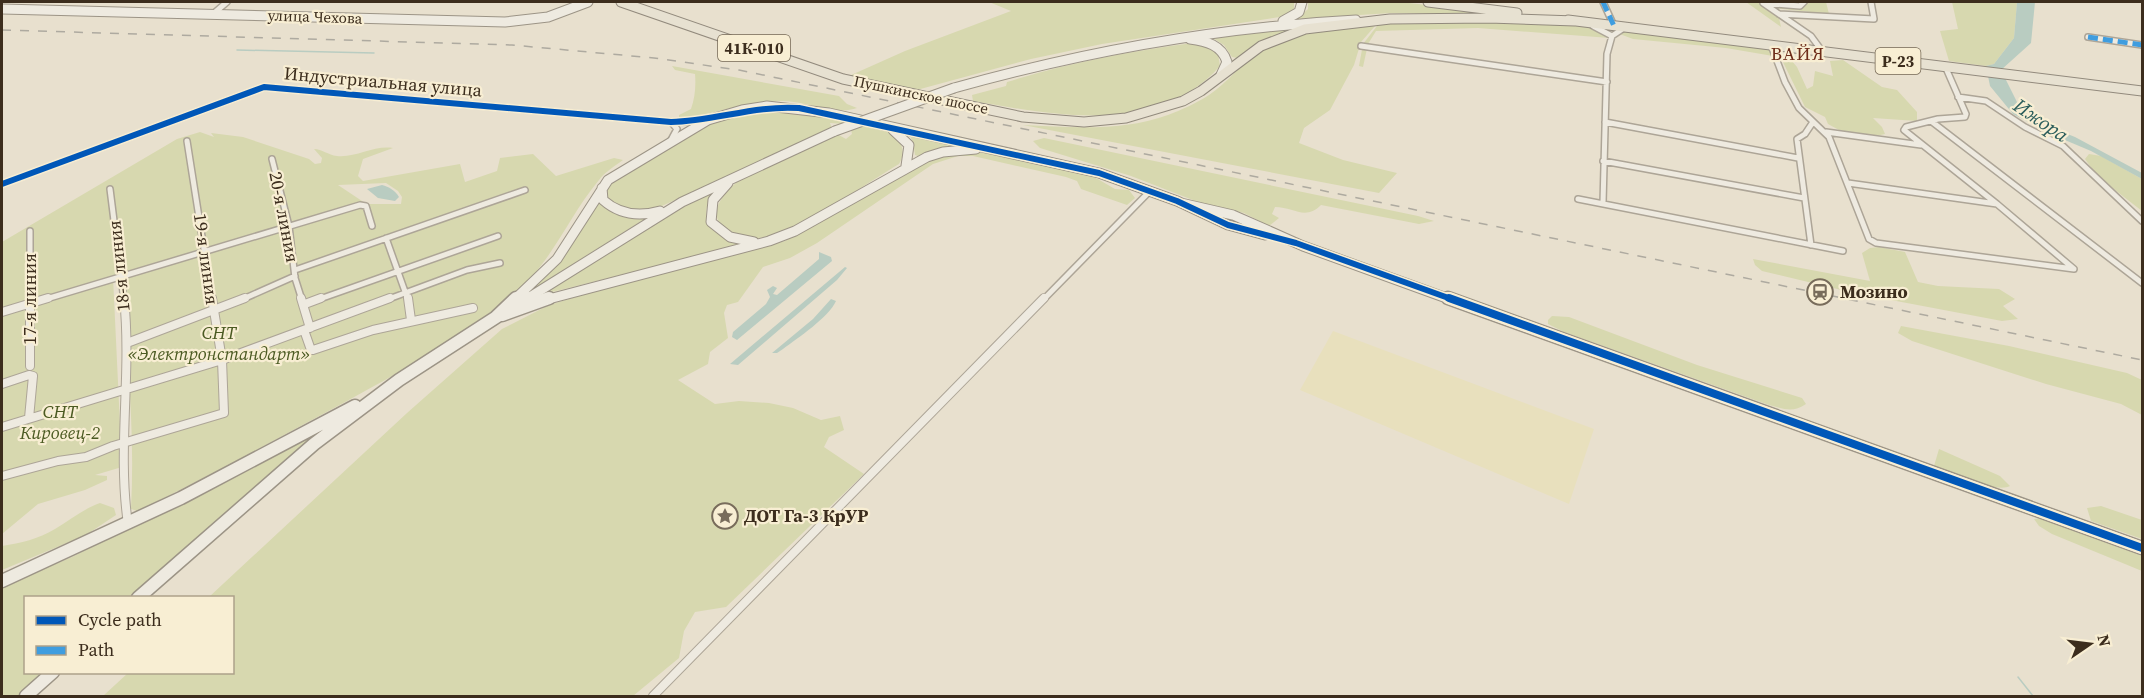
<svg xmlns="http://www.w3.org/2000/svg" width="2144" height="698" font-family="'Source Serif 4',serif">
<style>
.farmland{fill:#e8e0bd}
.green{fill:#d7d8af}
.water{fill:#b9ccc1}
.lines{fill:none;stroke-linecap:round;stroke-linejoin:round}
.stream{stroke:#b9ccc1;stroke-width:1.5}
.street-far1-casing{stroke:#ada597;stroke-width:8}
.street-casing{stroke:#ada597;stroke-width:10}
.secondary-far1-casing{stroke:#9c9486;stroke-width:11}
.secondary-casing{stroke:#9c9486;stroke-width:15}
.primary-casing{stroke:#928a7d;stroke-width:11}
.street-far1{stroke:#eeeae0;stroke-width:5}
.street{stroke:#eeeae0;stroke-width:8}
.secondary-far1{stroke:#eeeae0;stroke-width:9}
.secondary{stroke:#eeeae0;stroke-width:12}
.primary{stroke:#e7e1d1;stroke-width:9}
.rail{stroke:#aeaaa0;stroke-width:1.5;stroke-dasharray:9 9;stroke-linecap:butt}
.secondary-bridge-casing{stroke:#9c9486;stroke-width:11;stroke-linecap:butt}
.secondary-bridge{stroke:#eeeae0;stroke-width:9}
.quiet{stroke:#3f9ddf;stroke-width:5;stroke-dasharray:10 5;stroke-linecap:butt}
.cycleway-far1-casing{stroke:#f8eed3;stroke-width:9}
.cycleway-casing{stroke:#f8eed3;stroke-width:12}
.cycleway-far1{stroke:#0057b8;stroke-width:6}
.cycleway{stroke:#0057b8;stroke-width:8}
.labels{text-anchor:middle;stroke-width:4.5;stroke-linejoin:round;paint-order:stroke}
.far-street-label{font-size:15px;fill:#3c2d1d;stroke:#f8eed3}
.shield{fill:#f8eed3;stroke:#746754;stroke-width:1.5}
.shield-label{font-size:16px;font-weight:bold;fill:#3c2d1d}
.far-quarter-label{font-size:18px;letter-spacing:1.5px;fill:#6d2c19;stroke:#f8eed3}
.street-label{font-size:18px;fill:#3c2d1d;stroke:#f8eed3}
.poi-label{font-size:18px;font-weight:bold;fill:#3c2d1d;stroke:#f8eed3;text-anchor:start}
.park-label{font-size:18px;font-style:italic;fill:#4b5a22;stroke:#f8eed3}
.water-label{font-size:20px;font-style:italic;fill:#2b5d5b;stroke:#f8eed3}
</style>
<rect width="100%" height="100%" fill="#e8e0ce"/>
<path class="farmland" d="M 1333,331 L 1594,429 L 1569,504 L 1300,390 Z"/>
<path class="green" d="M 989,2 L 1294,2 L 1294,12 L 1286,16 L 1102,44 L 1031,59 L 913,91 L 849,76 L 905,51 L 1011,11 Z
M 1308,2 L 1400,2 L 1508,14 L 1391,13 L 1297,19 L 1308,9 Z
M 1746,2 L 1826,2 L 1829,14 L 1765,7 L 1779,18 L 1781,27 Z
M 1952,2 L 2017,2 L 2014,38 L 1994,64 L 1986,66 L 1949,61 L 1940,31 L 1958,29 Z
M 1483,21 L 1592,27 L 1609,35 L 1610,38 L 1478,28 L 1376,31 L 1368,44 L 1363,67 L 1359,66 L 1363,44 L 1377,26 L 1377,23 Z
M 1371,24 L 1375,26 L 1361,42 L 1354,65 L 1330,110 L 1304,128 L 1299,143 L 1343,160 L 1397,173 L 1379,193 L 1023,125 C 1071,127 1121,132 1168,115 C 1181,110 1197,103 1209,95 C 1228,83 1241,62 1261,51 C 1295,31 1333,28 1371,24 Z
M 1297,27 L 1262,41 L 1237,58 L 1232,57 L 1224,45 L 1211,37 Z
M 1622,31 L 1771,49 L 1773,56 L 1726,48 L 1633,39 L 1617,33 Z
M 1193,43 L 1209,47 L 1218,54 L 1220,66 C 1157,137 1054,115 973,101 L 972,95 L 1006,86 L 1007,82 C 1068,63 1130,51 1193,43 Z
M 1787,55 L 1797,67 L 1807,89 L 1813,86 L 1815,71 L 1833,76 L 1830,61 L 1843,60 L 1882,87 L 1897,90 L 1917,112 L 1917,121 L 1873,118 L 1882,127 L 1885,134 L 1871,137 L 1839,130 L 1828,124 L 1825,117 L 1805,107 L 1781,58 Z
M 672,66 L 839,96 L 847,104 L 857,108 C 834,116 807,101 783,101 C 750,101 721,111 690,118 L 679,118 L 679,115 L 691,109 C 695,98 696,86 695,74 L 675,70 Z
M 767,107 L 852,121 L 844,124 L 830,123 L 832,129 L 653,210 C 635,213 619,210 606,196 L 607,187 L 622,173 L 707,123 Z
M 864,124 C 884,127 913,140 899,164 C 863,185 787,241 747,239 C 738,238 733,236 726,230 C 706,214 722,195 737,182 L 837,134 L 846,139 L 852,134 L 851,130 Z
M 200,132 L 214,137 L 211,133 L 243,137 L 309,159 L 315,164 L 321,163 L 322,158 L 314,149 C 322,149 328,155 337,156 C 356,158 374,145 393,148 L 363,159 L 358,176 L 363,181 L 460,164 L 465,182 L 497,171 L 500,158 L 533,154 L 556,176 L 614,158 L 623,160 C 615,166 605,172 599,180 C 568,217 553,261 515,293 C 458,342 389,378 323,414 C 262,447 200,481 137,511 L 131,509 C 135,432 128,355 119,278 L 370,204 L 401,204 L 402,197 L 398,191 L 386,183 L 338,185 L 365,203 L 113,277 L 122,467 L 95,475 L 107,476 L 107,480 L 85,490 L 38,504 L 2,534 L 2,242 L 177,139 Z
M 912,134 L 962,146 L 918,156 L 915,155 L 913,142 L 910,136 Z
M 1044,138 L 1418,216 L 1434,221 L 1419,224 L 1321,205 C 1305,221 1294,207 1275,207 L 1272,214 L 1279,218 L 1269,226 L 1244,213 L 1198,202 L 1131,176 L 1040,148 L 1033,141 Z
M 964,152 L 988,153 L 1089,174 L 1115,189 L 1129,190 L 1135,198 L 1127,205 L 1081,189 L 1077,181 L 1066,177 L 973,156 L 958,156 L 933,164 L 817,243 L 790,258 L 763,267 L 738,302 L 727,305 L 724,313 L 728,338 L 710,352 L 708,364 L 678,380 L 715,404 L 739,401 L 769,403 L 793,408 L 821,420 L 840,416 L 844,430 L 829,437 L 824,447 L 864,474 L 726,607 L 695,612 L 684,631 L 679,658 L 633,696 L 103,696 L 128,673 L 232,672 L 232,598 L 209,597 L 407,413 L 502,329 L 549,305 L 606,288 L 785,241 L 919,165 L 939,156 Z
M 2089,154 L 2101,156 L 2142,179 L 2142,211 L 2097,176 L 2085,159 Z
M 711,193 C 698,226 713,234 742,245 L 540,295 L 676,211 Z
M 599,200 C 611,217 628,216 648,217 L 527,293 Z
M 1879,247 L 1905,252 L 1918,282 L 1938,286 L 1999,289 L 2015,299 L 2003,306 L 2018,319 L 2002,321 L 1854,293 L 1762,271 L 1755,265 L 1753,259 L 1870,281 L 1862,253 L 1870,248 Z
M 1552,316 L 1569,317 L 1697,365 L 1802,398 L 1806,404 C 1793,413 1784,409 1769,405 L 1564,332 L 1548,324 L 1548,320 Z
M 1901,326 L 2009,346 L 2127,373 L 2142,380 L 2142,415 L 2121,404 L 2046,384 L 1912,341 L 1898,333 Z
M 322,430 L 129,597 L 26,598 L 26,672 L 46,673 L 20,696 L 2,696 L 2,587 L 72,557 Z
M 1939,449 L 2000,476 L 2010,486 C 1995,494 1950,471 1934,466 Z
M 100,503 L 114,508 L 116,515 L 86,535 L 2,570 L 2,546 C 21,543 38,539 55,529 C 70,520 83,509 100,503 Z
M 2101,506 L 2142,520 L 2142,539 L 2091,521 L 2087,508 Z
M 2041,518 L 2142,555 L 2142,571 L 2052,534 L 2039,526 L 2034,519 Z"/>
<path class="water" d="M 2017,2 L 2035,2 L 2031,43 L 2001,70 L 2020,108 L 2045,125 L 2075,137 L 2142,173 L 2142,179 L 2091,151 L 2053,135 L 2013,114 L 1990,86 L 1986,66 L 1994,64 L 2014,38 Z
M 382,185 C 389,187 395,190 399,197 L 395,201 L 378,198 L 367,189 Z
M 819,252 L 831,257 L 832,261 L 737,340 L 732,337 L 733,332 L 766,304 L 770,297 L 767,290 L 773,286 L 777,288 L 773,294 L 777,295 L 819,259 Z
M 845,267 L 847,268 L 837,280 L 738,365 L 730,364 Z
M 831,299 L 836,301 C 829,317 798,338 783,349 L 777,353 L 772,353 L 813,319 Z"/>
<g class="lines">
<path class="stream" d="M 237,50 L 374,53
M 2018,677 L 2033,696"/>
<g class="street-far1-casing">
<path id="street-far1" d="M 1603,2 L 1614,26
M 1804,2 L 1800,6 L 1763,3 L 1811,36 L 1822,51
M 213,14 L 227,2
M 1779,14 L 1874,19 L 1871,2
M 1593,26 L 1612,36
M 2088,37 L 2142,45
M 1771,45 L 1785,82 L 1799,108 L 1829,137 L 1869,239 L 1876,243 L 2074,269 L 1997,204
M 1361,46 L 1607,82
M 1958,97 L 1986,101 L 2025,127 L 2063,146 L 2142,221
M 1931,121 L 2142,283
M 671,122 L 677,129 L 671,140
M 1605,122 L 1798,158
M 1826,132 L 1921,145
M 187,141 L 212,300
M 272,159 L 289,226 L 295,278 L 302,300
M 1603,161 L 1804,198
M 1848,183 L 1997,204 L 1904,130 L 1906,127 L 1938,119 L 1965,117 L 1966,114 L 1945,66
M 2,184 L 264,87 L 671,122 L 703,121
M 110,189 L 124,300
M 1578,199 L 1843,251
M 1603,203 L 1607,54 L 1612,36 L 1624,28
M 30,231 L 30,300
M 386,238 L 408,300
M 1811,245 L 1797,139 L 1805,134 L 1813,122
M 295,270 L 525,190
M 43,300 L 360,205 L 366,206 L 372,226
M 241,300 L 295,276
M 317,300 L 498,236
M 386,300 L 467,270 L 500,263
M 1043,300 L 1150,191"/>
</g>
<g class="street-casing">
<path id="street" d="M 30,298 L 30,366
M 124,298 C 132,374 117,449 128,524
M 301,298 L 310,328
M 408,298 L 411,320
M 305,304 L 321,298
M 2,312 L 48,298
M 304,330 L 311,350 L 313,350 L 373,330 L 473,308
M 127,343 L 245,298
M 2,384 L 29,375 L 33,376 L 29,418
M 2,427 L 222,360 L 390,298
M 2,476 L 58,461 L 86,457 L 113,446 L 224,413 L 222,360 L 212,298
M 653,696 L 1044,298"/>
</g>
<g class="secondary-far1-casing">
<path id="secondary-far1" d="M 2,9 L 505,22 L 548,17 L 588,2
M 1283,21 L 1299,12 L 1302,2
M 1190,39 C 1206,41 1222,45 1227,62 L 1221,75
M 954,88 C 1086,51 1219,27 1356,20
M 893,130 L 909,145 L 906,166
M 728,183 L 713,200 L 711,222 L 730,237 L 754,242
M 602,188 L 603,200 C 620,215 639,217 660,211
M 1181,203 L 1233,215 L 1303,246 L 1452,300
M 514,300 L 557,259 L 608,180 L 708,120 L 742,110 L 767,106 L 829,113 L 1099,173 L 1177,201 L 1228,225 L 1265,235
M 525,300 L 682,202 L 835,131
M 545,300 L 769,241 L 795,231 L 927,157 L 943,152 L 976,149"/>
</g>
<g class="secondary-casing">
<path id="secondary" d="M 1448,298 L 2142,548
M 520,303 L 528,298
M 502,315 L 549,298
M 496,317 L 516,298
M 2,581 L 181,498 L 355,406
M 138,598 L 314,444 L 399,380 L 501,314
M 26,696 L 53,672"/>
</g>
<g class="primary-casing">
<path id="primary" d="M 621,2 L 843,79 L 1023,117 L 1084,122 L 1126,118 L 1183,101 L 1201,91 L 1261,46 L 1305,29 L 1390,19 L 1489,18 L 1575,21
M 1428,2 L 1517,13
M 1568,20 L 2142,91"/>
</g>
<use href="#street-far1" class="street-far1"/>
<use href="#street" class="street"/>
<use href="#secondary-far1" class="secondary-far1"/>
<use href="#secondary" class="secondary"/>
<use href="#primary" class="primary"/>
<path class="rail" d="M 2,30 L 512,45 L 654,58 L 739,70 L 2142,360"/>
<g class="secondary-bridge-casing">
<path id="secondary-bridge" d="M 835,131 L 954,88"/>
</g>
<use href="#secondary-bridge" class="secondary-bridge"/>
<path class="quiet" d="M 1603,2 L 1614,26
M 2088,37 L 2142,45"/>
<g class="cycleway-far1-casing">
<path id="cycleway-far1" d="M 2,184 L 264,87 L 671,122 C 715,121 755,105 799,108 L 1099,173 L 1177,201 L 1228,225 L 1296,243 L 1454,300"/>
</g>
<g class="cycleway-casing">
<path id="cycleway" d="M 1449,298 L 2142,548"/>
</g>
<use href="#cycleway-far1" class="cycleway-far1"/>
<use href="#cycleway" class="cycleway"/>
</g>
<defs>
<g id="station-ring" transform="scale(1.35)"><circle r="9.5" fill="#f8eed3" stroke="#786c5b" stroke-width="1.5"/><path d="M-3-6H3Q5-6 5-4V2Q5 4 3 4L4.5 6H3L1.5 4h-3L-3 6H-4.5L-3 4Q-5 4-5 2V-4Q-5-6-3-6ZM-3.5-4v3h7v-3ZM-3.5 1v1.5H-2V1ZM2 1v1.5H3.5V1Z" fill="#786c5b"/></g>
<g id="sight-ring" transform="scale(1.35)"><circle r="9.5" fill="#f8eed3" stroke="#786c5b" stroke-width="1.5"/><path d="M0-6L1.8-2.2L6-1.7L2.9 1.2L3.7 5.4L0 3.3L-3.7 5.4L-2.9 1.2L-6-1.7L-1.8-2.2Z" fill="#786c5b"/></g>
</defs>
<g fill-rule="evenodd">
<use href="#station-ring" x="1820" y="292"/>
<use href="#sight-ring" x="725" y="516"/>
</g>
<g class="labels">
<g class="far-street-label">
<text transform="translate(315 17) rotate(2)" y="5">улица Чехова</text>
<text transform="translate(921 95) rotate(12)" y="5">Пушкинское шоссе</text>
</g>
<g class="shield">
<rect x="718" y="35" width="72" height="26" rx="4.5"/>
<rect x="1875.5" y="48" width="45" height="26" rx="4.5"/>
</g>
<g class="shield-label">
<text x="754" y="54">41К-010</text>
<text x="1898" y="67">Р-23</text>
</g>
<g class="far-quarter-label">
<text x="1798" y="60">ВАЙЯ</text>
</g>
<g class="street-label">
<text transform="translate(383 82) rotate(5)" y="6">Индустриальная улица</text>
<text transform="translate(284 217) rotate(79)" y="6">20-я линия</text>
<text transform="translate(206 259) rotate(82)" y="6">19-я линия</text>
<text transform="translate(119 266) rotate(-96)" y="6">18-я линия</text>
<text transform="translate(30 299) rotate(-90)" y="6">17-я линия</text>
</g>
<g class="poi-label">
<text x="1840" y="298">Мозино</text>
<text x="744" y="522">ДОТ Га-3 КрУР</text>
</g>
<g class="park-label">
<text x="219" y="339">СНТ<tspan x="219" dy="21">«Электронстандарт»</tspan></text>
<text x="60" y="418">СНТ<tspan x="60" dy="21">Кировец-2</tspan></text>
</g>
<g class="water-label">
<text transform="translate(2041 120) rotate(34)" y="7">Ижора</text>
</g>
</g>
<rect width="2144" height="698" fill="none" stroke="#3c2d1d" stroke-width="6"/>
<rect x="24" y="596" width="210" height="78" fill="#f8eed3" stroke="#ada18a" stroke-width="1.5"/>
<rect x="36" y="616" width="30" height="9" fill="#0057b8" stroke="#ada18a" stroke-width="1.5"/>
<text x="78" y="626" font-size="18" fill="#3c2d1d">Cycle path</text>
<rect x="36" y="646" width="30" height="9" fill="#3f9ddf" stroke="#ada18a" stroke-width="1.5"/>
<text x="78" y="656" font-size="18" fill="#3c2d1d">Path</text>
<g transform="translate(2090 644) rotate(76)" stroke="#f8eed3" stroke-width="4.5" paint-order="stroke">
<path d="M0-4.5L10 22L0 15L-10 22Z" fill="#3c2d1d"/>
<text y="-9" font-size="16" font-weight="bold" text-anchor="middle" fill="#3c2d1d">N</text>
</g>
</svg>
